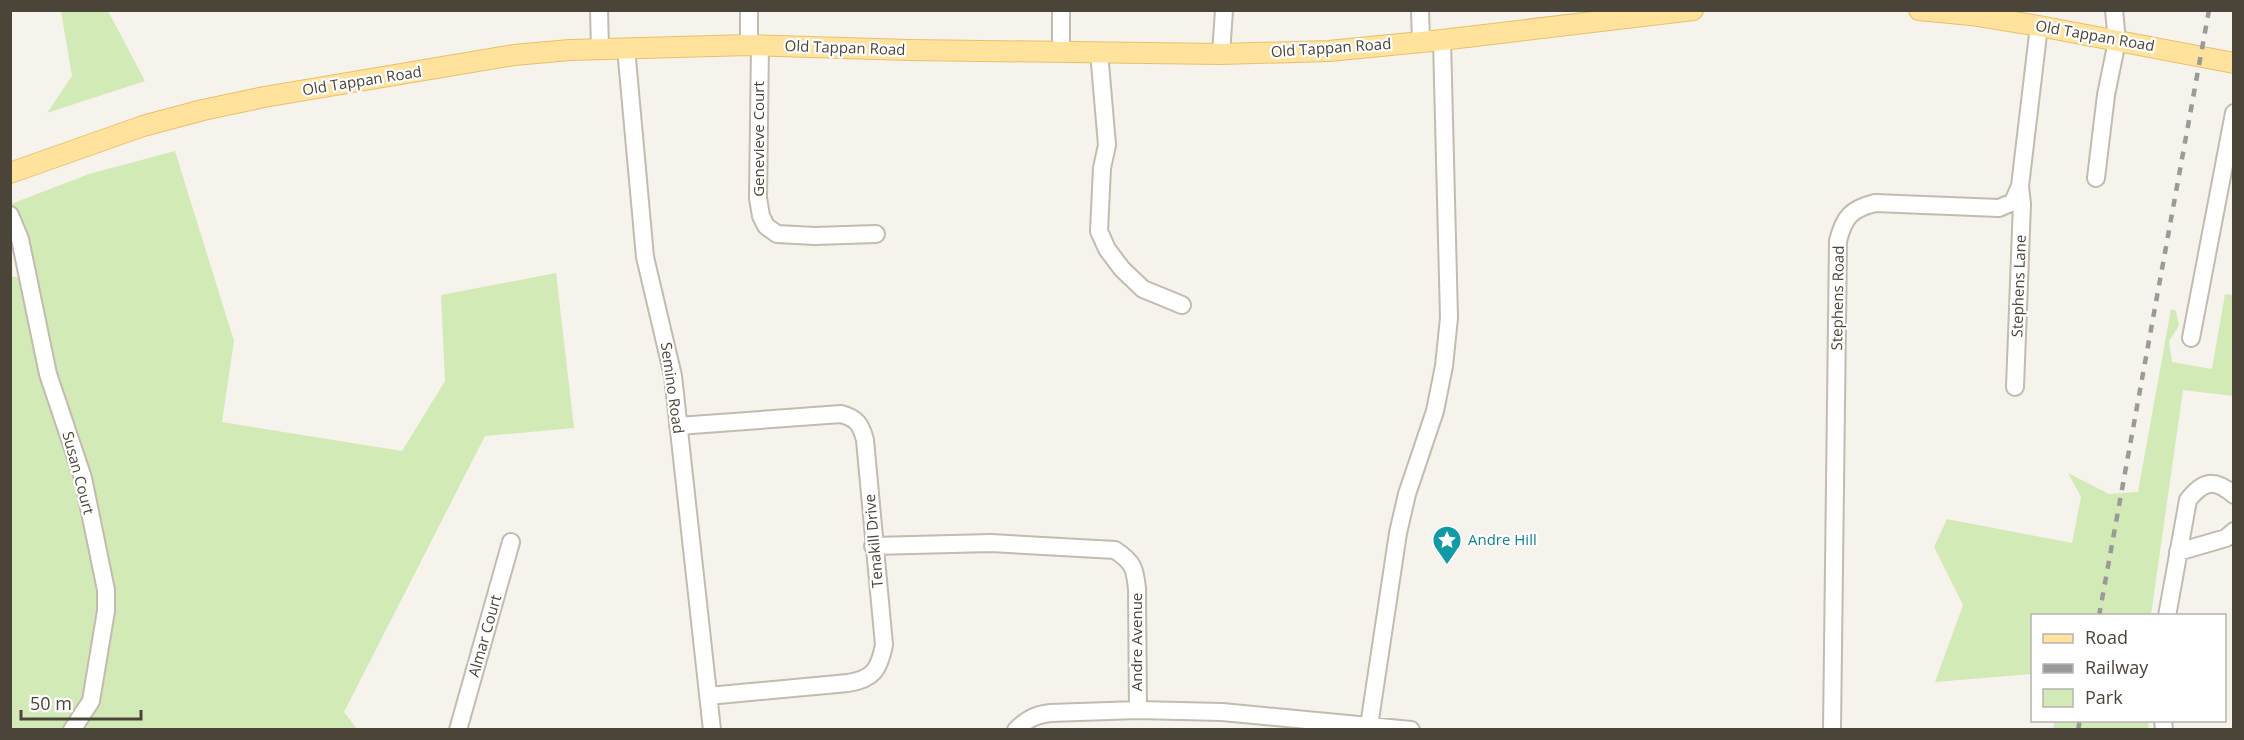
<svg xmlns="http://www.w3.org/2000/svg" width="2244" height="740" font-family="'Open Sans',sans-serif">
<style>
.green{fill:#d2eab5}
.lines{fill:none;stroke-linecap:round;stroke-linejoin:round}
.minor-casing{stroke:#c2bbae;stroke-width:20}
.major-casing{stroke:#e6c16a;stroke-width:22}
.minor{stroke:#fff;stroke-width:16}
.major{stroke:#ffe39c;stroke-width:20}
.rail{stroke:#9a9a9a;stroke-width:4.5;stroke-dasharray:8 8;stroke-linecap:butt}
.labels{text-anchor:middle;stroke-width:4.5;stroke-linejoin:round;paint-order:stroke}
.street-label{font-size:15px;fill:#4b4439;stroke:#fff}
.culture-label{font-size:15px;fill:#0d838f;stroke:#fff;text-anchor:start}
</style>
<rect width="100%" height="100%" fill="#f6f3ec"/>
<path class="green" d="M 61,11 L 108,11 L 145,81 L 47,113 L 72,76 Z
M 175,151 L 234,341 L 222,422 L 402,451 L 445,381 L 441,295 L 556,273 L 574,428 L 485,436 L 344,712 L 357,729 L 11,729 L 10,276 L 27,279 L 11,219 L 11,204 L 89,174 Z
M 2225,294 L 2233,295 L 2233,396 L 2183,390 L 2151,615 L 2032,616 L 2032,674 L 1935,682 L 1963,605 L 1934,547 L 1947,519 L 2072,543 L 2081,497 L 2068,473 L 2109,494 L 2138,492 L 2171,309 L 2176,311 L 2179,326 L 2169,341 L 2172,362 L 2212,369 Z
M 2055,720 L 2148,721 L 2149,729 L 2053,729 Z"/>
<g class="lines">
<g class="minor-casing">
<path id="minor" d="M 599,10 L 600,49
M 1061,10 L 1061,52
M 1420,10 L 1421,42
M 749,45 L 749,10
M 760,45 L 758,198 L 761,216 L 766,226 L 777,234 L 815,236 L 876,234
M 626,48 L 645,257 L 673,376 L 712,730
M 1099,52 L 1107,145 L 1102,168 L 1099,231 L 1107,249 L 1122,269 L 1143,289 L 1182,305
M 1221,54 L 1224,10
M 2096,178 L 2106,95 L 2117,41 L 2114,10
M 10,215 L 20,239 L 48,374 L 83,478 L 106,590 L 106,611 L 91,701 L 72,730
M 2191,338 L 2234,113
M 2015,387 L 2022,204 L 2020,187
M 678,426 L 841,414 C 857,418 861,425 865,440 L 884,645 C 879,670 873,679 848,683 L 708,696
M 873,546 L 991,543 L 1115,550 C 1133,562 1135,568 1137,589 L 1138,710
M 2178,552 L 2226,538 L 2234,531
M 2167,616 L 2188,500 C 2203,481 2214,478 2234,495
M 2163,720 L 2164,730
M 1369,726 L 1398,533 L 1407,494 L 1435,411 L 1444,366 L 1449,318 L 1442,40
M 458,730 L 511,542
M 1016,730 C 1027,719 1035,715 1050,713 L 1138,710 L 1222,712 L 1411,730
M 1832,730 L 1838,241 C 1844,217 1851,209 1875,203 L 1999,208 L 2013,202 L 2020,186 L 2039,26"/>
</g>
<g class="major-casing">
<path id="major" d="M 1919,10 L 1971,15 L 2039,26 L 2234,63
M 10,173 L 143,126 L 203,110 L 264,97 L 514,55 L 570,50 L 749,45 L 909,50 L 1221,54 L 1329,51 L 1442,40 L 1693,10"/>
</g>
<use href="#minor" class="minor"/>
<use href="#major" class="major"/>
<path class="rail" d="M 2099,616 L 2209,10
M 2078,730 L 2080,720"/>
</g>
<defs>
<g id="sight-pin" transform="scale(1.5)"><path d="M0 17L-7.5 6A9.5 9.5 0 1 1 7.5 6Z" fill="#0f9aa8" stroke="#fff"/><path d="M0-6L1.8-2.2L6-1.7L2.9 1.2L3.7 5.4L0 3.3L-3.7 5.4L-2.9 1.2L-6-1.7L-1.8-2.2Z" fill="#fff"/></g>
</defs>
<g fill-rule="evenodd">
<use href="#sight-pin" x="1447" y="540"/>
</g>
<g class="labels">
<g class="street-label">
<text transform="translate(2095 36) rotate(10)" y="5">Old Tappan Road</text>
<text transform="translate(845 48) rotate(2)" y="5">Old Tappan Road</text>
<text transform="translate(1331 48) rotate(-4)" y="5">Old Tappan Road</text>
<text transform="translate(362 81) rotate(-9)" y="5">Old Tappan Road</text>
<text transform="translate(759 139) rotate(-90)" y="5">Genevieve Court</text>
<text transform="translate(2019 286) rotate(-88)" y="5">Stephens Lane</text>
<text transform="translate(1838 298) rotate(-89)" y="5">Stephens Road</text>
<text transform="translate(672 388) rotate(82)" y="5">Semino Road</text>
<text transform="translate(78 473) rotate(75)" y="5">Susan Court</text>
<text transform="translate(874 541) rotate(-95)" y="5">Tenakill Drive</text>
<text transform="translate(485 636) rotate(-74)" y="5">Almar Court</text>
<text transform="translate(1137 642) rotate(-90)" y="5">Andre Avenue</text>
</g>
<g class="culture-label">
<text x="1468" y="545">Andre Hill</text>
</g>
</g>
<rect width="2244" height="740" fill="none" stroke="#4b4439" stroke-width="24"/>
<rect x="2031" y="614" width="195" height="108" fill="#ffffff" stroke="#b7b4b0" stroke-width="1.5"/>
<rect x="2043" y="634" width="30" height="9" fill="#ffe39c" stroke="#b7b4b0" stroke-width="1.5"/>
<text x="2085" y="644" font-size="18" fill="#4b4439">Road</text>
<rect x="2043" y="664" width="30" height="9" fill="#9a9a9a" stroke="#b7b4b0" stroke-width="1.5"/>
<text x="2085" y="674" font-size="18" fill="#4b4439">Railway</text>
<rect x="2043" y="689" width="30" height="18" fill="#d2eab5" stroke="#b7b4b0" stroke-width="1.5"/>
<text x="2085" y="704" font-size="18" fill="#4b4439">Park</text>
<path d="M21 710v9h120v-9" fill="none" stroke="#4b4439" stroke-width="3"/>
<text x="30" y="710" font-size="18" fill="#4b4439" stroke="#ffffff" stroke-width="4.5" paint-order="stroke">50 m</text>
</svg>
